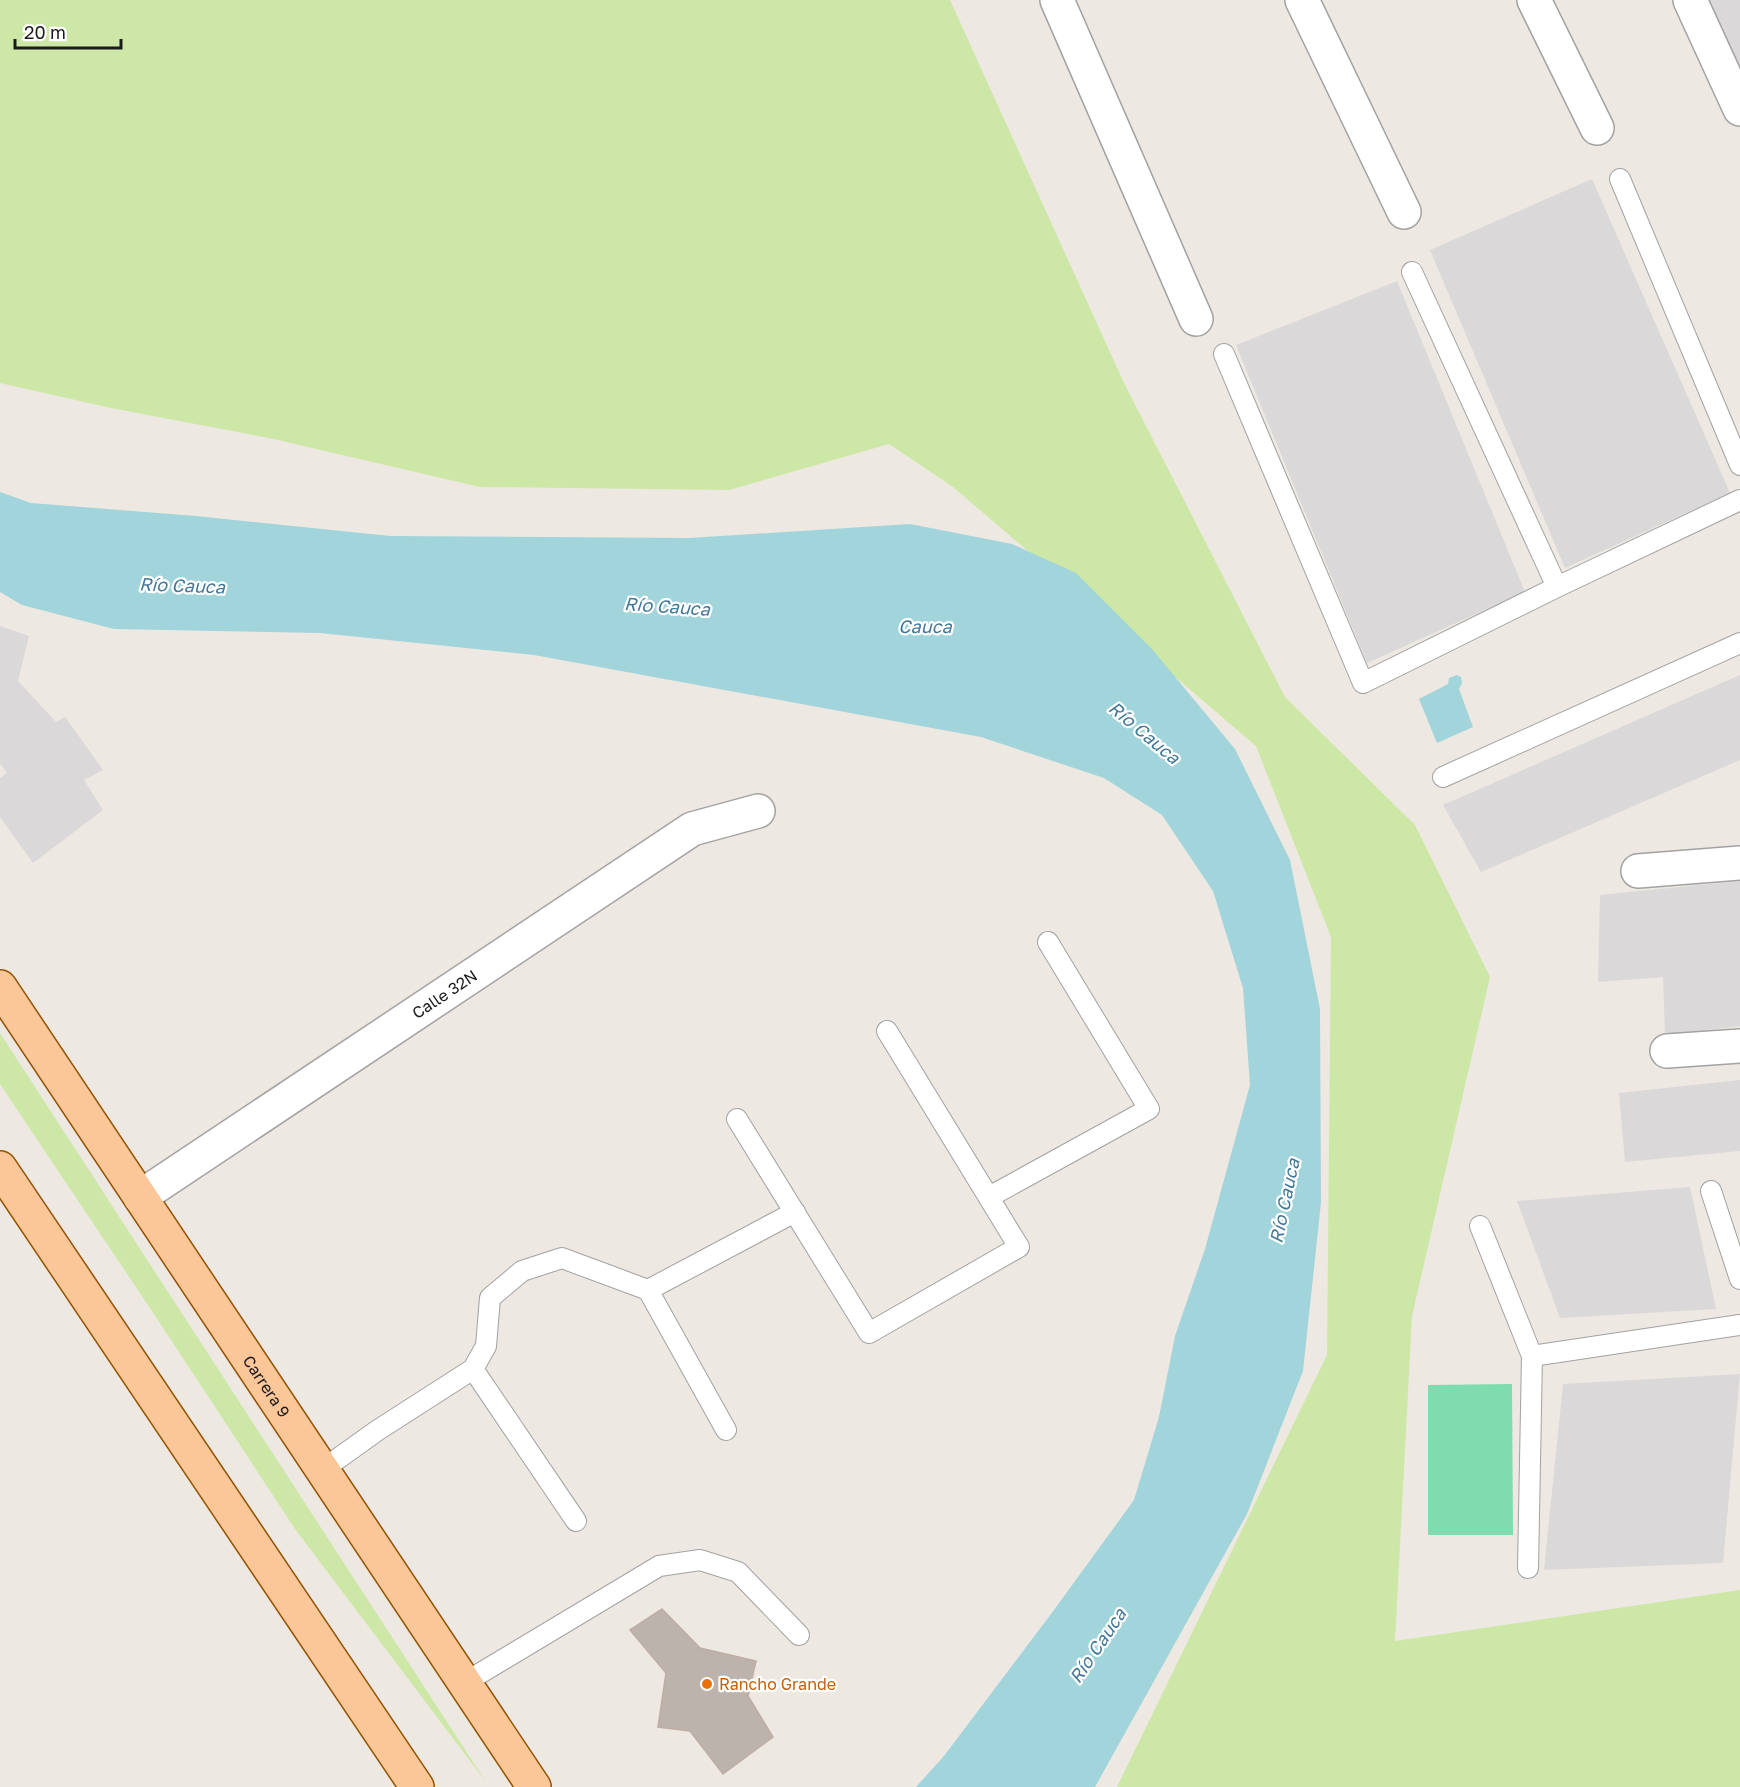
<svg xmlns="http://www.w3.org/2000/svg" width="1740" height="1787" font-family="'Golos Text',sans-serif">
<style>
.residential{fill:#dad8d8}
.grass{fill:#cde8a6}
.pitch{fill:#7edcaf}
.water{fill:#a1d4db}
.building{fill:#bdb3ad;stroke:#beada4;stroke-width:1.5}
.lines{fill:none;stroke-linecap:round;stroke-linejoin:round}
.lane-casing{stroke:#a2a2a2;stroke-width:22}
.street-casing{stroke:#a2a2a2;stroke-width:36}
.primary-casing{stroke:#925301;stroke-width:36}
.lane{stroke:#fff;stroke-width:20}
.street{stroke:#fff;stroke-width:33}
.primary{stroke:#fbc698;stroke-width:33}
.food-dot{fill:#e8710a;stroke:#fff;stroke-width:2}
.labels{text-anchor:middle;stroke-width:4.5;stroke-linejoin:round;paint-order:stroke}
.street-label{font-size:16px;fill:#1b1b1b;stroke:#fff}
.food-label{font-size:16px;fill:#c56008;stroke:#fff;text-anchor:start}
.water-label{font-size:18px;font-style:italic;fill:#44789a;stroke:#fff}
</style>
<rect width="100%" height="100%" fill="#ede8e1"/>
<path class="residential" d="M 1706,0 L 1740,0 L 1740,79 Z
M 1592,179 L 1730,493 L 1565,568 L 1430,250 Z
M 1397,281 L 1525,592 L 1367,663 L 1236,345 Z
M 0,626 L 29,636 L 18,681 L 56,722 L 65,717 L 103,770 L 84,780 L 103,810 L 33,863 L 0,817 L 0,778 L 7,773 L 0,763 Z
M 1740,675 L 1740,760 L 1481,872 L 1443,805 Z
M 1740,881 L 1740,1026 L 1665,1035 L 1663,977 L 1598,982 L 1600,895 Z
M 1740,1080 L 1740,1151 L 1625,1162 L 1619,1093 Z
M 1690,1187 L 1716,1309 L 1560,1318 L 1517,1201 Z
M 1740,1374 L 1723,1563 L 1544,1570 L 1563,1384 Z"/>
<path class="grass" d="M 0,0 L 950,0 L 1124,383 L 1285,697 L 1415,825 L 1490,977 L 1412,1316 L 1395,1641 L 1740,1590 L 1740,1787 L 1117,1787 L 1327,1355 L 1331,937 L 1256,746 L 953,487 L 889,444 L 729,490 L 480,487 L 269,438 L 111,408 L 0,383 Z
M 0,1033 L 486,1782 L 295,1529 L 156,1317 L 0,1084 Z"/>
<path class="pitch" d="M 1512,1384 L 1513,1535 L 1428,1535 L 1428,1385 Z"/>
<path class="water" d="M 0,492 L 31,503 L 196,516 L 390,536 L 689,538 L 910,524 L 1012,544 L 1076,573 L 1152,649 L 1235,749 L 1290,860 L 1320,1009 L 1321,1202 L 1303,1371 L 1247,1514 L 1095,1787 L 916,1787 L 944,1756 L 1054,1610 L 1134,1500 L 1159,1417 L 1175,1336 L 1205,1249 L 1250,1085 L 1243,988 L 1213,891 L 1162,815 L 1104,778 L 981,737 L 534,655 L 320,633 L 114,629 L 22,605 L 0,592 Z
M 1457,675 L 1461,677 L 1462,683 L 1459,689 L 1473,727 L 1437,743 L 1419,699 L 1448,684 L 1449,678 Z"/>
<path class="building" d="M 662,1609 L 700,1648 L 756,1661 L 748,1696 L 773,1737 L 723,1774 L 690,1731 L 658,1727 L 666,1673 L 630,1630 Z"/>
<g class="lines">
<g class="lane-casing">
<path id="lane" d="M 1620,179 L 1740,465
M 1412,272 L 1557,587
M 1224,354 L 1363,683 L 1557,587 L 1740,500
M 1443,777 L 1740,643
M 737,1119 L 869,1333 L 1019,1247 L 887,1031
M 1711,1191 L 1740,1279
M 989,1197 L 1149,1109 L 1048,942
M 1480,1226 L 1532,1356 L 1528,1568
M 648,1290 L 726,1430
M 1532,1356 L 1740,1325
M 473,1369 L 576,1521
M 322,1470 L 378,1430 L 473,1369 L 486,1346 L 490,1298 L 522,1271 L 562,1258 L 648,1290 L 795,1212
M 464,1683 L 659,1566 L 700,1560 L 738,1572 L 799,1635"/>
</g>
<g class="street-casing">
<g id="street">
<path d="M 1057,0 L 1196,319"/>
<path d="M 1302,0 L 1404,212"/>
<path d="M 1534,0 L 1597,128"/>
<path d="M 1690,0 L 1740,109"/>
<path d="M 1638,871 L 1740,863"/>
<path d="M 1667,1051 L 1740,1046"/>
<path id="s1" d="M 140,1197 L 692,829 L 758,811"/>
</g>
</g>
<g class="primary-casing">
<g id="primary">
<path id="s2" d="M 0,987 L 534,1787"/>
<path d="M 0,1168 L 417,1787"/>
</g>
</g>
<use href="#lane" class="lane"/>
<use href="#street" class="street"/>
<use href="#primary" class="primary"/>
</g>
<circle class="food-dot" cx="707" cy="1684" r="6"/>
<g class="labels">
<g class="street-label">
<text dy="6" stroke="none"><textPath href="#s1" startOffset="366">Calle 32N</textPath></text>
<text dy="6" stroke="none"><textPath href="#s2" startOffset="480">Carrera 9</textPath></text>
</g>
<g class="food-label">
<text x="719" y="1690">Rancho Grande</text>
</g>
<g class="water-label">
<text transform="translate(182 586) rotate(2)" y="6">Río Cauca</text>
<text transform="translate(667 607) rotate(4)" y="6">Río Cauca</text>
<text x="925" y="633">Cauca</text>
<text transform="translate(1144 733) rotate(40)" y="6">Río Cauca</text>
<text transform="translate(1285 1201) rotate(-78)" y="6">Río Cauca</text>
<text transform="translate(1098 1646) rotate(-56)" y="6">Río Cauca</text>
</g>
</g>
<path d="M15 39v9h106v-9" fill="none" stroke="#1b1b1b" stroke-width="3"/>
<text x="24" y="39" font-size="18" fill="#1b1b1b" stroke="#ffffff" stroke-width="4.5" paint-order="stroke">20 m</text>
</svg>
